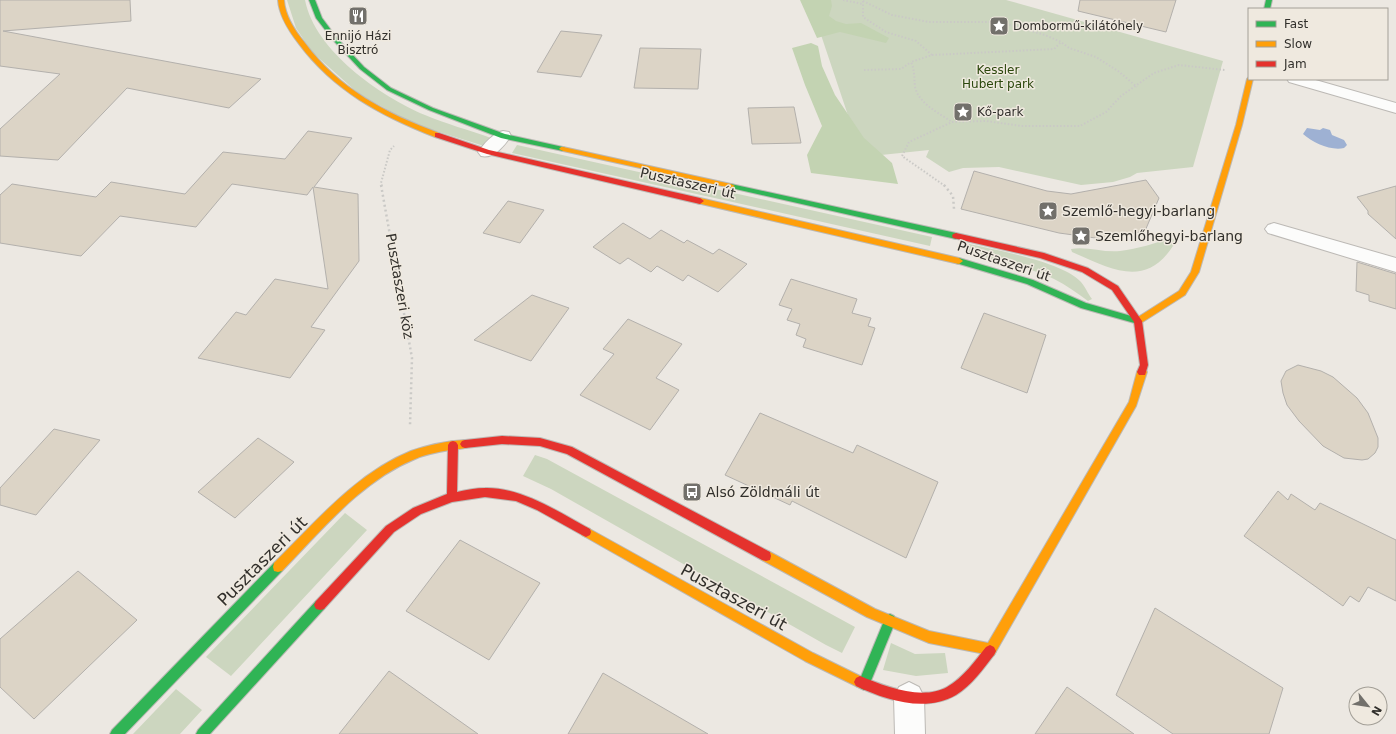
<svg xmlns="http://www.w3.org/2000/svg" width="1396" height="734" font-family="'DejaVu Sans',sans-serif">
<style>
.green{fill:#ccd6bf}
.forest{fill:#c3d3b2}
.water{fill:#9eb1d3}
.building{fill:#dcd4c6;stroke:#b3b0ac}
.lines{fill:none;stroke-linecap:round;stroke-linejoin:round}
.lane-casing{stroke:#bcb9b5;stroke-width:2}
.street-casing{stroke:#bcb9b5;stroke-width:2}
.fast-casing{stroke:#bcb9b5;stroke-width:2}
.slow-casing{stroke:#bcb9b5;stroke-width:2}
.jam-casing{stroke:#bcb9b5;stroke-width:2}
.path-far1{stroke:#cac9c6;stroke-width:2;stroke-dasharray:1.5 2;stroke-linecap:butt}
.path{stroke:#cac9c6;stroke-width:2.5;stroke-dasharray:2 3;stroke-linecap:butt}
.lane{fill:#fcfcfb;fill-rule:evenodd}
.street{fill:#fcfcfb;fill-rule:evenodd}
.fast{fill:#30b455;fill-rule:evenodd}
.slow{fill:#ff9f0a;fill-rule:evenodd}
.jam{fill:#e5322d;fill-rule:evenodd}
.labels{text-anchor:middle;stroke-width:3;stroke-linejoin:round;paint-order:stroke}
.far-poi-label{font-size:12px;fill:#312f2b;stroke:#efe9df;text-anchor:start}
.far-park-label{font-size:12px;fill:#2b470c;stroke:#efe9df}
.street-label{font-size:14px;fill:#312f2b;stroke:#efe9df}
.poi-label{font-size:14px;fill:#312f2b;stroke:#efe9df;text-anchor:start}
.near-street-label{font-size:17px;fill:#312f2b;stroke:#efe9df}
</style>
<rect width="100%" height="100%" fill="#ece8e2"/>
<path class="green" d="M 287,0 L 305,0 C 315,51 380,96 425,115 C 446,124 469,130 491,138 L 484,146 L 414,124 L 359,94 L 312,52 L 296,28 Z
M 828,0 L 1006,0 L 1223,61 L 1193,167 L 1137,173 L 1130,177 L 1113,182 L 1081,185 L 999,167 L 963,168 L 949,172 L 926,157 L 929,150 L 862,157 L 819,29 Z
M 517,145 L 932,237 L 930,246 L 512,153 Z
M 1172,238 L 1176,241 C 1148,290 1113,270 1072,252 L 1071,249 C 1087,246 1104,253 1120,251 C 1138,249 1155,243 1172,238 Z
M 969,244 C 996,250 1062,262 1080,281 C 1085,286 1088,294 1092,299 L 1088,301 C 1077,293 1066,285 1054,279 C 1028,266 996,262 967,255 Z
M 535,455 L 547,459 L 855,627 L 842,653 L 826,645 L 551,489 L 523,476 Z
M 345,513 L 367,530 L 231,676 L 206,657 Z
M 891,643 L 915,654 L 945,653 L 948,673 L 916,676 L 883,670 Z
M 176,689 L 202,710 L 180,734 L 133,734 Z"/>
<path class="forest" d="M 800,0 L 831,0 L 832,6 L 829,16 L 836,21 L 846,24 L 861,23 L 889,38 L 886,43 L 840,32 L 817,38 Z
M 811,43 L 818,46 L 822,66 L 835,95 L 864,138 L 892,163 L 898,184 L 811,173 L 807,155 L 822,126 L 805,85 L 792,48 Z"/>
<path class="water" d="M 1307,128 L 1320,130 L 1323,128 L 1330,130 L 1332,135 L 1344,140 L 1347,145 L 1344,148 C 1331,151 1313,143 1303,134 Z"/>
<path class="building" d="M 0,0 L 130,0 L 131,21 L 3,31 L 261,79 L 229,108 L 127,88 L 58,160 L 0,156 L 0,129 L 60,74 L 0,66 Z
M 1080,0 L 1176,0 L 1166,32 L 1078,11 Z
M 561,31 L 602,35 L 581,77 L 537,72 Z
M 640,48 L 701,49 L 698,89 L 634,88 Z
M 794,107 L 801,143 L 752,144 L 748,108 Z
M 308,131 L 352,138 L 314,187 L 358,194 L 359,261 L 311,327 L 325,330 L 290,378 L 198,358 L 236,312 L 246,315 L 275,279 L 328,289 L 313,187 L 307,195 L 232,184 L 196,227 L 120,216 L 81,256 L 0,243 L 0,195 L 12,184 L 96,197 L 111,182 L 185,194 L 223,152 L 285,159 Z
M 974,171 L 1047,191 L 1071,194 L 1146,180 L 1159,198 L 1145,231 L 1103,239 L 1059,233 L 961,209 Z
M 1396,186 L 1396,239 L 1368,214 L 1368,211 L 1357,197 Z
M 508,201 L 544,210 L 520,243 L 483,233 Z
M 623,223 L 650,239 L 661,230 L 684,243 L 687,240 L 713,254 L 719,249 L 747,264 L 718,292 L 688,275 L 683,281 L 657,266 L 651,272 L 628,258 L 620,264 L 593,247 Z
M 1357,262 L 1396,274 L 1396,309 L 1369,301 L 1369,295 L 1356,291 Z
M 791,279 L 857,299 L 852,313 L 871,318 L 868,326 L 875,328 L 862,365 L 803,347 L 806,339 L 796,335 L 800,324 L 787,320 L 792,309 L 779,305 Z
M 532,295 L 569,308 L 531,361 L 474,340 Z
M 984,313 L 1046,335 L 1027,393 L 961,368 Z
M 628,319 L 682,344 L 656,378 L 679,390 L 650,430 L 580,395 L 614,354 L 603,349 Z
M 1298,365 L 1321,371 L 1333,377 L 1357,398 L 1368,413 L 1378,438 L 1378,447 L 1375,453 L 1368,459 L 1362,460 L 1344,458 L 1323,446 L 1299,421 L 1287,405 L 1283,393 L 1281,381 L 1286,371 Z
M 760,413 L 853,453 L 857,445 L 938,482 L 906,558 L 792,501 L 790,505 L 725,475 Z
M 54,429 L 100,440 L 36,515 L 0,505 L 0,488 Z
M 258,438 L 294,462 L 235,518 L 198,492 Z
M 1278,491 L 1288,500 L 1291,494 L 1315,510 L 1320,503 L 1396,540 L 1396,601 L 1368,587 L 1359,602 L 1350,596 L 1343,606 L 1244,536 Z
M 460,540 L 540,583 L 489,660 L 406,611 Z
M 78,571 L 137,620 L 34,719 L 0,687 L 0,639 Z
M 1155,608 L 1283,688 L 1269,734 L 1173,734 L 1116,695 Z
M 389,671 L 478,734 L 339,734 Z
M 603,673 L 708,734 L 568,734 Z
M 1067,687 L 1134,734 L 1035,734 Z"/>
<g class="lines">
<g class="lane-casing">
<path id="lane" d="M 1274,223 L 1396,258 L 1396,272 L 1268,233 L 1265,229 L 1268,225 Z"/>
</g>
<g class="street-casing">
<path id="street" d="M 1287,79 L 1312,79 L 1396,103 L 1396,113 L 1289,82 Z
M 503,131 L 509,132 L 511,136 C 504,146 494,159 481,156 L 478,152 C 484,144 493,133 503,131 Z
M 909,682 L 919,687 L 924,697 L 925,734 L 895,734 L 894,697 L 899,687 Z"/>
</g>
<g class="fast-casing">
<path id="fast" d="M 309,0 L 315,0 L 322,18 L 337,38 L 364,67 L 391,88 L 433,108 L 505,134 L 563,147 L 567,149 L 563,151 L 501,138 L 429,110 L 387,90 L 360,69 L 333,40 L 316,18 Z
M 1266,0 L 1272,0 L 1270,9 L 1264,9 Z
M 728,184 L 731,184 L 956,233 L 960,236 L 956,239 L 731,188 L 727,186 Z
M 959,258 L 1033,280 L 1086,303 L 1138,318 L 1142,321 L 1138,324 L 1081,308 L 1027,284 L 956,263 L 955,261 L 956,259 Z
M 278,562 L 282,563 L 283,567 L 282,571 L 125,734 L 110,734 L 112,730 L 274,563 Z
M 320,600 L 324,601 L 326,605 L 324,609 L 210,734 L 196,734 L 198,730 L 316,601 Z
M 890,614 L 894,616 L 896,620 L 868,688 L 864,690 L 860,688 L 858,684 L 886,616 Z"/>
</g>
<g class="slow-casing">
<path id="slow" d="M 278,0 L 284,0 C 285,16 295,31 305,43 C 339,89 387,114 439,133 L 439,137 L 435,137 C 381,116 333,90 299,44 C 289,31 279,16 278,0 Z
M 1249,77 L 1249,79 L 1253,79 L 1242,125 L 1199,272 L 1185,295 L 1141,323 L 1135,323 L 1134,321 L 1135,319 L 1179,291 L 1191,272 L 1236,125 L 1247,79 Z
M 561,147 L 563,147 L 731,184 L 735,186 L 731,188 L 563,151 L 559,149 Z
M 700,198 L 959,258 L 963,261 L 959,264 L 697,203 L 697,199 Z
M 1142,368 L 1145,369 L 1147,372 L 1136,406 L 994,655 L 990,657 L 985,654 L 929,643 L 867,617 L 762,560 L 761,556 L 762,552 L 766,551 L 770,552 L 875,609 L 929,631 L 988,643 L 1129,402 L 1137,372 L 1139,369 Z
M 465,440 L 468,441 L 470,444 L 468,447 C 463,449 456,449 450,450 C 438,452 426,454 415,459 C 361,481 322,530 282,571 L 278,572 L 274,571 L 273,567 L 274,563 C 315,523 356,473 411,451 C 428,445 447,441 465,440 Z
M 586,527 L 813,653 L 864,678 L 866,682 L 864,686 L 860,688 L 856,686 L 805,661 L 582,535 L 581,532 L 582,529 Z"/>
</g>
<g class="jam-casing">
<path id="jam" d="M 435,133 L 439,133 L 489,150 L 700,198 L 704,201 L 700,204 L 487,154 L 435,137 Z
M 956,233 L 1044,253 L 1088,268 L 1118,286 L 1142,321 L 1148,365 L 1145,375 L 1139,375 L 1137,372 L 1140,365 L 1134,322 L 1112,290 L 1082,272 L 1040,258 L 953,238 L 952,236 L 953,234 Z
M 502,436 L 540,438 L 572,447 L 770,552 L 771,556 L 770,560 L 766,561 L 762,560 L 567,454 L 540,446 L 502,444 L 465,448 L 462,447 L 460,444 L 462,441 L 465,440 Z
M 453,441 L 456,442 L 458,445 L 457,492 C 466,490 476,488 485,488 C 521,487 559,512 590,529 L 591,532 L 590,535 L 586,537 L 582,535 L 537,510 L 516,501 L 485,497 L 452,502 L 421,514 L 394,532 L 324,609 L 320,610 L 316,609 L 314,605 L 316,601 L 386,526 L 413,508 L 447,494 L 448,445 L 450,442 Z
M 990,645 L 994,647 L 996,651 L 994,655 C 983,669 972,685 956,695 C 925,713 886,700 856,686 L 854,682 L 856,678 L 860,676 C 884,686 922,701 947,687 C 963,678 975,661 986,647 Z"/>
</g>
<path class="path-far1" d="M 843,0 L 863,4
M 863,1 L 892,15 L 929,22 L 1000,22 L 1045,35 L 1061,42 L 1069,48 L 1096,57 L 1118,71 L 1137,87
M 863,1 L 863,17 L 886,32 L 916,41 L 932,55 L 911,62 C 915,71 914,78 915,87 C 919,104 939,113 952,122
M 932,55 L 1054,49 L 1061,42
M 864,70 L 901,69 L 911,62
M 382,186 L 381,183 L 390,150 L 394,146
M 945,186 L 902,156 L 909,142 L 952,122 L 986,121 L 1021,126 L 1080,126 L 1106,112 L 1121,96 L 1154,73 L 1179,65 L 1225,70"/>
<path class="path" d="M 381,185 L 412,358 L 410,425
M 944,185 L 953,196 L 954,209
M 1081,236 L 1084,242"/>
<use href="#lane" class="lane"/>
<use href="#street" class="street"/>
<use href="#fast" class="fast"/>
<use href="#slow" class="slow"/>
<use href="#jam" class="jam"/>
</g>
<defs>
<g id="restaurant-square" transform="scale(1)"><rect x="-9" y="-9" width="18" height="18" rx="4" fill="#72706b" stroke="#efe9df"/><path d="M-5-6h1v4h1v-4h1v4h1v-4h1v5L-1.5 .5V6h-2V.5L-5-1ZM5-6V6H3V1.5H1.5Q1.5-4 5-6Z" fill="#fff"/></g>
<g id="sight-square" transform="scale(1)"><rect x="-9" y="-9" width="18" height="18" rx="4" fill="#72706b" stroke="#efe9df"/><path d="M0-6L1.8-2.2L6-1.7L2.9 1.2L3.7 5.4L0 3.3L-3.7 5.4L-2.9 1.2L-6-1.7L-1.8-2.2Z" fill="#fff"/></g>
<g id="bus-square" transform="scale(1)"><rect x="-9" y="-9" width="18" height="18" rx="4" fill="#72706b" stroke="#efe9df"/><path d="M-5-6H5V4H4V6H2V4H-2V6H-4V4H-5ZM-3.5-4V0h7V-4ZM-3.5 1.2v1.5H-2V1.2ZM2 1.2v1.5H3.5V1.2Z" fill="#fff"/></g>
</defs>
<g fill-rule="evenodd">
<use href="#restaurant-square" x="358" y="16"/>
<use href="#sight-square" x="999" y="26"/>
<use href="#sight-square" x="963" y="112"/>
<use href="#sight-square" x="1048" y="211"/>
<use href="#sight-square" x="1081" y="236"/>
<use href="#bus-square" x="692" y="492"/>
</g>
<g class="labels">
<g class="far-poi-label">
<text x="1013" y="30">Dombormű-kilátóhely</text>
<text x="358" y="40" text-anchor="middle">Ennijó Házi<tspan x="358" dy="14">Bisztró</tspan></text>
<text x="977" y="116">Kő-park</text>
</g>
<g class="far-park-label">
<text x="998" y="74">Kessler<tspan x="998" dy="14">Hubert park</tspan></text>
</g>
<g class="street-label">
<text transform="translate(688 183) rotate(13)" y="5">Pusztaszeri út</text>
<text transform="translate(1004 261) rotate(19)" y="5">Pusztaszeri út</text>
<text transform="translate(400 286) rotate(80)" y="5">Pusztaszeri köz</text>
</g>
<g class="poi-label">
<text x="1062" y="216">Szemlő-hegyi-barlang</text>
<text x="1095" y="241">Szemlőhegyi-barlang</text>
<text x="706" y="497">Alsó Zöldmáli út</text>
</g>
<g class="near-street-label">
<text transform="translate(262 561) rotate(-45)" y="6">Pusztaszeri út</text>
<text transform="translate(734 597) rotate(29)" y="6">Pusztaszeri út</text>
</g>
</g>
<rect x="1248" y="8" width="140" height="72" fill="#efe9df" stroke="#a39f97"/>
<rect x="1256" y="21" width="20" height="6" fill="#30b455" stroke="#a39f97"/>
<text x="1284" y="28" font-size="12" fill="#312f2b">Fast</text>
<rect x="1256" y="41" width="20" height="6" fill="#ff9f0a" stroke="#a39f97"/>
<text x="1284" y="48" font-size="12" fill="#312f2b">Slow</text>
<rect x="1256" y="61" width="20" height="6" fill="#e5322d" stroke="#a39f97"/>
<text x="1284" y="68" font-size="12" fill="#312f2b">Jam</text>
<g transform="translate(1368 706) rotate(120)"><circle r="19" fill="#efe9df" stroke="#a39f97"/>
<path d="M0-3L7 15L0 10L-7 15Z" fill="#72706b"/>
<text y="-6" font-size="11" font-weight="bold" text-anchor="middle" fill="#312f2b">N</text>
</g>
</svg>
